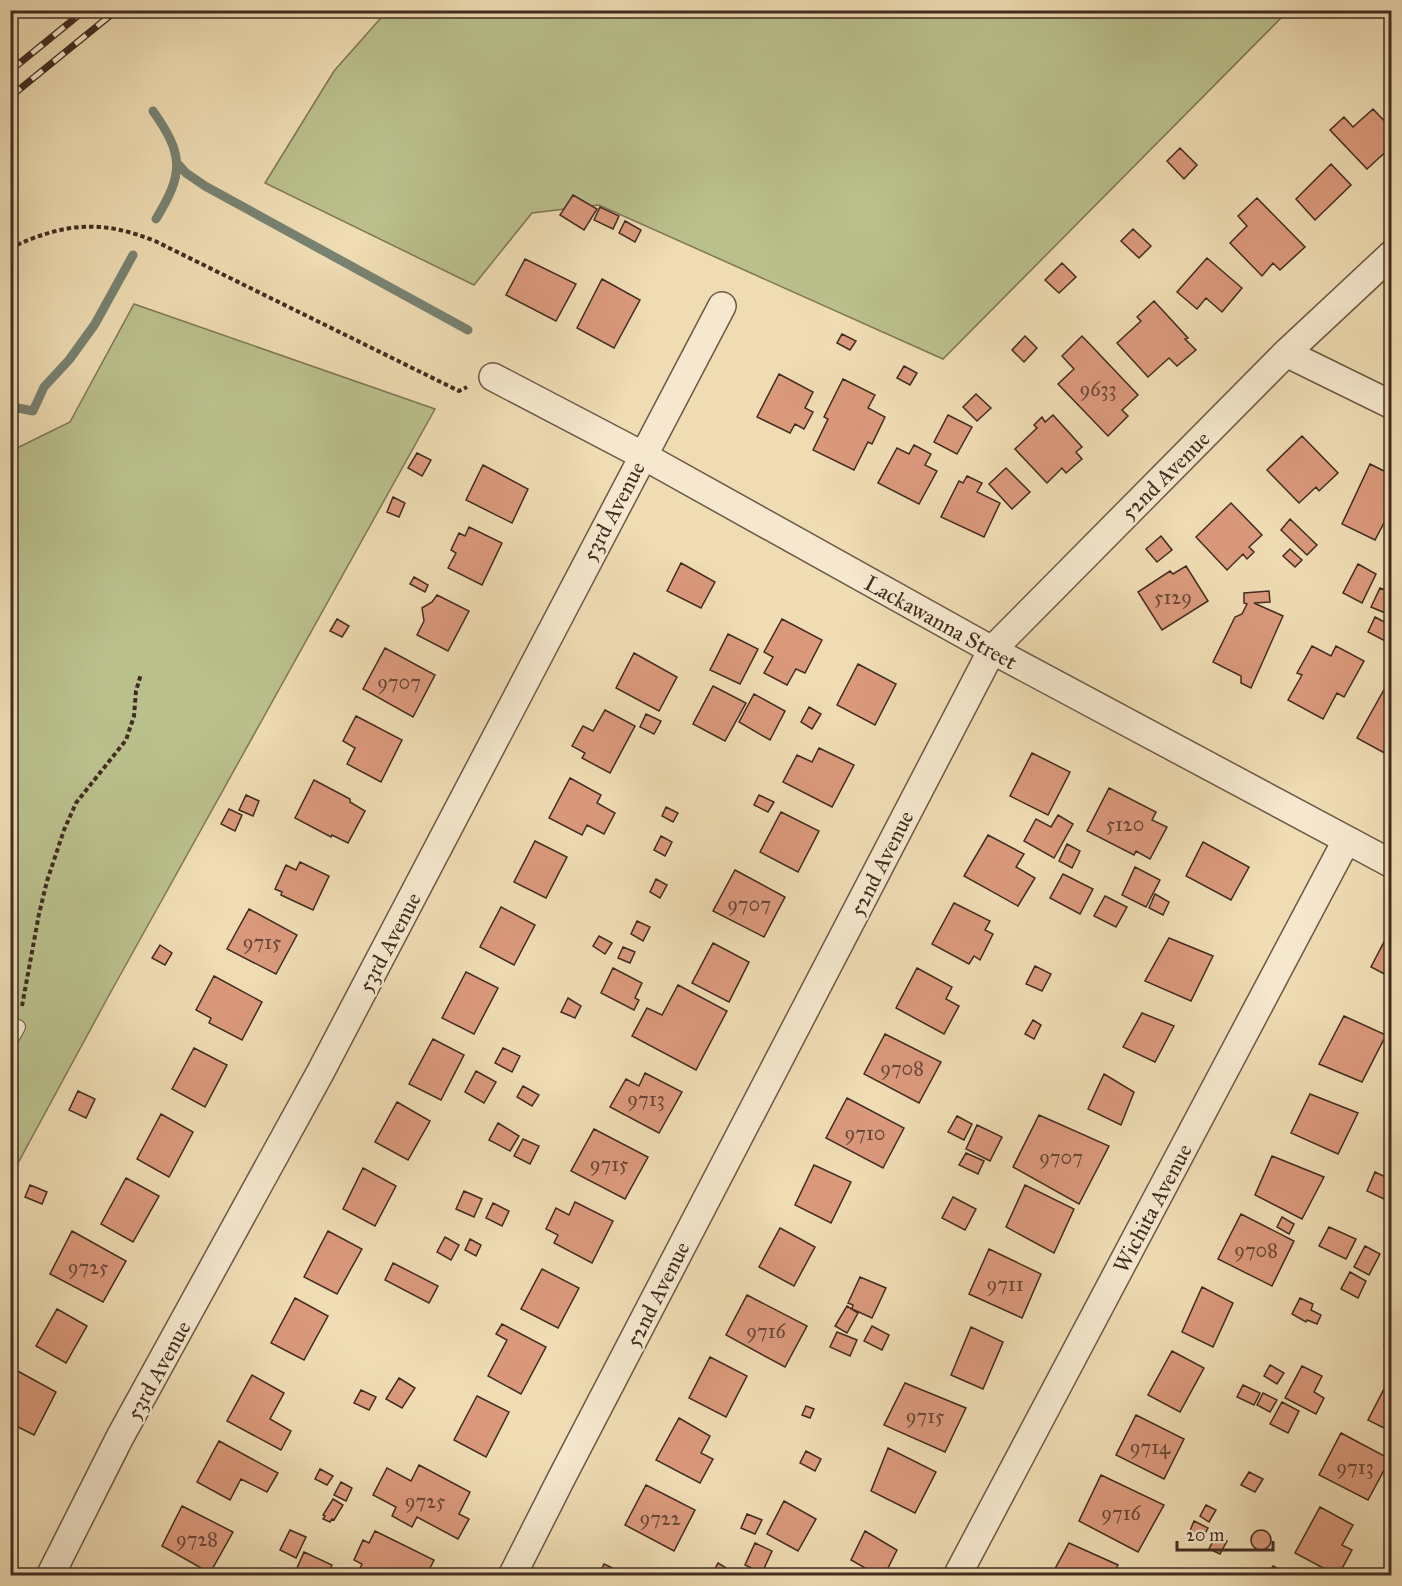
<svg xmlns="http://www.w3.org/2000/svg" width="1402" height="1586" font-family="'IM FELL Great Primer',serif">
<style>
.green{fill:#bac08c;stroke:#7e7656;stroke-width:1.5}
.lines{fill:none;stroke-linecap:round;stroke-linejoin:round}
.stream{stroke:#778272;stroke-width:9}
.building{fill:#db997c;stroke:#422c20;stroke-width:1.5}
.service-casing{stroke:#6d5845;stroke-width:16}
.minor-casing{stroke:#6d5845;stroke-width:30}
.path{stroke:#422c20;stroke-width:4;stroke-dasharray:4.5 3;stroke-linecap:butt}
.service{stroke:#f5e8ce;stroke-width:14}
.minor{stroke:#f5e8ce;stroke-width:27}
.rail-casing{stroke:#422c20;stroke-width:7}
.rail{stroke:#f5e8ce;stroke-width:4.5;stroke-dasharray:14;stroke-linecap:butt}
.labels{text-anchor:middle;stroke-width:4.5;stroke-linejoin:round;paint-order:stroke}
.number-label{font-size:20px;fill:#684737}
.street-label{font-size:22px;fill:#422c20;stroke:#f5e8ce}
</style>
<rect width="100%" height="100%" fill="#efdcb3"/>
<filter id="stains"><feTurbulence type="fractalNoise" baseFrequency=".00333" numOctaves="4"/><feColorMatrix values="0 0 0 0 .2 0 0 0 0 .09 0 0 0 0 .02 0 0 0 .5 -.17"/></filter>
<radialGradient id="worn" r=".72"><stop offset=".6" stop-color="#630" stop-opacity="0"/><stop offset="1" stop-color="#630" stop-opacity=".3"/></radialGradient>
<path class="green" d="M 387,11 L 1288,11 L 943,359 L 599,205 L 532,213 L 474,285 L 265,183 L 334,71 Z
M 134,304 L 435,409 L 108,997 L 11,1176 L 11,451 L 70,422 Z"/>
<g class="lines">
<path class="stream" d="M 153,111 C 184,155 184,173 156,219
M 177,163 L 186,173 L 205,186 L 468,330
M 10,411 L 18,408 L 33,411 L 44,387 L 69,360 L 95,324 L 133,255"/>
</g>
<path class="building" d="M 1373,109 L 1392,129 L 1392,146 L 1367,169 L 1330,130 L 1344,117 L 1353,127 Z
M 1180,148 L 1197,165 L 1184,179 L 1167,161 Z
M 1331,164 L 1351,185 L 1315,220 L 1296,199 Z
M 573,195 L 597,209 L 584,230 L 560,215 Z
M 1257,198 L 1305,247 L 1280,270 L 1273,263 L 1262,276 L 1230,243 L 1247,226 L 1238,216 Z
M 600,207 L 619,216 L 613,229 L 594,220 Z
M 625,221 L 641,230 L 635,242 L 619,233 Z
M 1133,229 L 1151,246 L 1139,258 L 1121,241 Z
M 1207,258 L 1242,288 L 1222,312 L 1206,298 L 1197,309 L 1177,292 Z
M 525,259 L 576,284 L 556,321 L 506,295 Z
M 1062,263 L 1076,277 L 1059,293 L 1045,280 Z
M 602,279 L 640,300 L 614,348 L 577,328 Z
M 1154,301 L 1188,338 L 1185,339 L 1196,350 L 1177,366 L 1169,358 L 1148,377 L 1117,343 L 1141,321 L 1137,317 Z
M 842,334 L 856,341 L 850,350 L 837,343 Z
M 1025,336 L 1037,348 L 1024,362 L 1012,350 Z
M 1082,336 L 1138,395 L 1122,410 L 1128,416 L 1108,436 L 1058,384 L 1074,369 L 1062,356 Z
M 904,366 L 917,373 L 910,385 L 897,378 Z
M 779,374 L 813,392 L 805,408 L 813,412 L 804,429 L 795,424 L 790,433 L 757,417 Z
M 843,379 L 875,395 L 868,408 L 885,417 L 872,444 L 868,442 L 854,470 L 813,450 L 828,419 L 824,417 Z
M 976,394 L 991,408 L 977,421 L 963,407 Z
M 948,415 L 972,427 L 957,454 L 934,442 Z
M 1053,415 L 1082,447 L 1076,452 L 1082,459 L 1066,473 L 1062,468 L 1047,483 L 1015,449 L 1037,428 L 1034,425 L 1042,417 L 1045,422 Z
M 1302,436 L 1338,473 L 1319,491 L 1316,487 L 1299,503 L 1267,470 Z
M 914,445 L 931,454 L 925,465 L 937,471 L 919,504 L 878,483 L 897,448 L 909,454 Z
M 417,453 L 431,460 L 422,476 L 408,468 Z
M 1370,464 L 1392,475 L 1392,524 L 1385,521 L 1375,540 L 1342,524 Z
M 483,465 L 528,489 L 512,523 L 466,500 Z
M 1006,468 L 1030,492 L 1012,509 L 989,484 Z
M 967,476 L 982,483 L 977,492 L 1000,503 L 984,537 L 941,517 L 959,481 L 963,483 Z
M 393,497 L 405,503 L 399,517 L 387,512 Z
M 1231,503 L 1262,535 L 1249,547 L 1254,552 L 1247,559 L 1243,554 L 1227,570 L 1196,537 Z
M 1290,519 L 1317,545 L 1307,555 L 1281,530 Z
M 469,527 L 502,543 L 482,585 L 448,568 L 456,553 L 451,550 L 459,533 L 465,536 Z
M 1161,536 L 1172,550 L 1157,562 L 1146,549 Z
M 1290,549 L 1302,560 L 1295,567 L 1283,556 Z
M 681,563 L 715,582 L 701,608 L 667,591 Z
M 1358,564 L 1376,574 L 1362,603 L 1343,593 Z
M 1186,566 L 1208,601 L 1162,630 L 1138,592 L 1170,571 L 1173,574 Z
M 414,577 L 428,585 L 425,592 L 410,584 Z
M 1380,588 L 1392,593 L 1392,612 L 1390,615 L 1371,607 Z
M 1269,591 L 1270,602 L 1254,603 L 1283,616 L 1251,688 L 1241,683 L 1241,676 L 1213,662 L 1235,617 L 1242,614 L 1247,604 L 1244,603 L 1244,593 Z
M 437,595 L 469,611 L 448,651 L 417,635 L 424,621 L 422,608 L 432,602 Z
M 1375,617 L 1392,626 L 1385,641 L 1368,632 Z
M 337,619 L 349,626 L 342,637 L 330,631 Z
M 782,619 L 822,640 L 805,673 L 796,669 L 787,685 L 764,673 L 773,657 L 764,652 Z
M 728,634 L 758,649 L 740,684 L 710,670 Z
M 1312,646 L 1331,656 L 1336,646 L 1364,661 L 1344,697 L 1337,693 L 1323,719 L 1288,700 L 1302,675 L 1297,673 Z
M 385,648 L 435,675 L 413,717 L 363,689 Z
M 634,653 L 677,677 L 659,711 L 616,688 Z
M 858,664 L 896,684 L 875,725 L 837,705 Z
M 1390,679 L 1392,679 L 1392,754 L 1390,756 L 1357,738 Z
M 713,686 L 746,703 L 725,741 L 693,724 Z
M 754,694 L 785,711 L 770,740 L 739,722 Z
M 809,707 L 821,714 L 812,729 L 801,722 Z
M 605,710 L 635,726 L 610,773 L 582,758 L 585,753 L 572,746 L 583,726 L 593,731 Z
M 646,714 L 661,721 L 654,734 L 640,727 Z
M 356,716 L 402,740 L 381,782 L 347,764 L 355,748 L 343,741 Z
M 819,748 L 854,765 L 832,807 L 783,782 L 797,755 L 812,762 Z
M 1032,753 L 1070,772 L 1048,815 L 1010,796 Z
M 570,778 L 601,795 L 597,803 L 615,813 L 604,834 L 587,825 L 582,835 L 549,818 Z
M 314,780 L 350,799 L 350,802 L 365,811 L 348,843 L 332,835 L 331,837 L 295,818 Z
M 1109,788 L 1156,812 L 1152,820 L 1167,827 L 1150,859 L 1136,851 L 1134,855 L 1087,831 Z
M 246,795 L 259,801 L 253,816 L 239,810 Z
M 759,795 L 774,802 L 768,812 L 754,805 Z
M 666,807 L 678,813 L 673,822 L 662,816 Z
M 229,809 L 242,815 L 235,831 L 221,824 Z
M 781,812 L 819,831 L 798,872 L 760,852 Z
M 1058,815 L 1073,824 L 1054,858 L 1024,841 L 1036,819 L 1051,827 Z
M 988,835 L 1024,854 L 1016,867 L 1035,878 L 1018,906 L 964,876 Z
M 661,836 L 672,842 L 665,856 L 654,850 Z
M 535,841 L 567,857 L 546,898 L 514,882 Z
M 1203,842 L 1249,867 L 1231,900 L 1186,876 Z
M 1067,844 L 1080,851 L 1072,868 L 1059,861 Z
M 300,862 L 329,876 L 313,910 L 281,895 L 282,892 L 275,889 L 286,865 L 296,870 Z
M 1135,867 L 1160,880 L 1146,907 L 1122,895 Z
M 735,870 L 785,897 L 764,937 L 713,911 Z
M 1063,874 L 1093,889 L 1080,914 L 1050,898 Z
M 656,879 L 667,885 L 660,898 L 650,892 Z
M 1155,894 L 1169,902 L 1163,915 L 1149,908 Z
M 1105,896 L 1127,907 L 1116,927 L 1094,916 Z
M 954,903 L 990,921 L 985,930 L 993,934 L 980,960 L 974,956 L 969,964 L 932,944 Z
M 501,907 L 535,925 L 514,965 L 480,947 Z
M 249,909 L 297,935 L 276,974 L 227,949 Z
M 637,921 L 650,927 L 643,941 L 631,934 Z
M 599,936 L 612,943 L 605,954 L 593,946 Z
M 1169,938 L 1213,956 L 1191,1001 L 1145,981 Z
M 1385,940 L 1392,943 L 1392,978 L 1371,967 Z
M 713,943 L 749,962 L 729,1002 L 692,983 Z
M 160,945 L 172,953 L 165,965 L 152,958 Z
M 623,947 L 635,952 L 630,963 L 618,958 Z
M 1035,966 L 1051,974 L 1042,991 L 1026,984 Z
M 613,968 L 642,983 L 635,998 L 639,1000 L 634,1010 L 601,993 Z
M 917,968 L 952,987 L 946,999 L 959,1006 L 944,1034 L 896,1008 Z
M 466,972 L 498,988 L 474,1034 L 442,1018 Z
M 214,976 L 262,1002 L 242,1040 L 209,1023 L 211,1018 L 196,1010 Z
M 678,985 L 727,1011 L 696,1070 L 632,1036 L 647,1008 L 662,1015 Z
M 568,998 L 581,1006 L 575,1018 L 561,1012 Z
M 1142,1013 L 1174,1026 L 1155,1062 L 1123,1047 Z
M 1344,1016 L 1386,1035 L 1362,1082 L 1319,1064 Z
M 1033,1020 L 1041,1025 L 1034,1039 L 1025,1034 Z
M 885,1034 L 941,1062 L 919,1103 L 864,1074 Z
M 433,1039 L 464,1055 L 441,1100 L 409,1084 Z
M 194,1048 L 227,1065 L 205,1107 L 172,1089 Z
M 503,1048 L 520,1056 L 512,1072 L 495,1063 Z
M 476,1071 L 496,1082 L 484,1103 L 465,1092 Z
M 645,1073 L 682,1092 L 659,1133 L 610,1107 L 626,1079 L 639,1086 Z
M 1104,1074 L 1134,1092 L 1121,1125 L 1088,1109 Z
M 523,1086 L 539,1095 L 532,1106 L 517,1097 Z
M 78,1091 L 95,1099 L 86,1118 L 69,1110 Z
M 1310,1094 L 1358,1113 L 1338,1154 L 1291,1133 Z
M 847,1098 L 904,1128 L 883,1168 L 826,1138 Z
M 397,1102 L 430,1121 L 408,1160 L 375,1142 Z
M 161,1114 L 193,1132 L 169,1177 L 137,1159 Z
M 1039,1115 L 1109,1146 L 1079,1204 L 1013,1167 Z
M 957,1116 L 972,1124 L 964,1140 L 948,1132 Z
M 498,1123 L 519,1136 L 510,1151 L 489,1140 Z
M 977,1125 L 1002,1137 L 990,1161 L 966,1149 Z
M 594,1129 L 648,1157 L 625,1199 L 571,1171 Z
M 523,1139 L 539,1146 L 530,1164 L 514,1156 Z
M 966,1153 L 984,1161 L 978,1174 L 959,1165 Z
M 1272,1156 L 1324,1177 L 1302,1219 L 1255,1195 Z
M 814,1165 L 851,1182 L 831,1223 L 795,1205 Z
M 363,1168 L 396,1186 L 375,1226 L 343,1209 Z
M 1375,1172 L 1392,1180 L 1384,1199 L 1367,1191 Z
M 126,1178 L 159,1196 L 133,1242 L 101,1224 Z
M 30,1185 L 47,1192 L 42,1204 L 25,1197 Z
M 1025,1185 L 1074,1209 L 1054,1253 L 1006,1227 Z
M 464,1191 L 482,1199 L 474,1217 L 456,1209 Z
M 953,1197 L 976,1209 L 965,1230 L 942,1218 Z
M 575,1202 L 613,1221 L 592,1263 L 554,1243 L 558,1235 L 546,1229 L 556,1208 L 569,1215 Z
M 493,1203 L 509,1211 L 502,1226 L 486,1218 Z
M 1241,1214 L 1294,1241 L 1272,1286 L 1218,1259 Z
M 1282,1217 L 1294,1224 L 1289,1234 L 1277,1227 Z
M 1329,1227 L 1356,1239 L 1346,1259 L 1319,1246 Z
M 780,1228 L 815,1247 L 794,1286 L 759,1267 Z
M 72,1231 L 126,1261 L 103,1302 L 50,1274 Z
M 328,1231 L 362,1249 L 337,1294 L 304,1277 Z
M 445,1237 L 459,1245 L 451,1260 L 437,1252 Z
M 470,1239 L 481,1245 L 476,1256 L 465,1250 Z
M 1365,1246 L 1380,1254 L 1369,1275 L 1354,1267 Z
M 989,1249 L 1041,1274 L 1022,1318 L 969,1294 Z
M 393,1263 L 438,1286 L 429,1303 L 385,1280 Z
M 542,1269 L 579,1288 L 558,1328 L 521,1309 Z
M 1350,1272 L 1366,1281 L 1358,1298 L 1341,1289 Z
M 860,1277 L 886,1288 L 872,1318 L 852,1309 L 853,1305 L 848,1303 Z
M 1202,1287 L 1233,1303 L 1213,1347 L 1182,1332 Z
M 747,1295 L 807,1326 L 785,1367 L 726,1335 Z
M 295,1298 L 328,1316 L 304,1360 L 271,1343 Z
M 1300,1298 L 1313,1304 L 1311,1310 L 1321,1315 L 1317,1324 L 1307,1320 L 1306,1322 L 1292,1314 Z
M 847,1306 L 858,1313 L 847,1333 L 835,1326 Z
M 57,1309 L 87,1326 L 66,1363 L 36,1346 Z
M 502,1324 L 546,1347 L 521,1394 L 488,1376 L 507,1340 L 496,1334 Z
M 872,1326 L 889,1335 L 882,1350 L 864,1341 Z
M 971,1327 L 1003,1342 L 983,1389 L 951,1375 Z
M 837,1332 L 857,1340 L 850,1356 L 830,1347 Z
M 1392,1332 L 1392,1349 L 1384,1345 Z
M 1172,1351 L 1204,1368 L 1180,1412 L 1148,1395 Z
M 710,1357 L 747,1376 L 726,1417 L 689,1398 Z
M 1270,1365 L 1284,1373 L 1277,1384 L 1264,1376 Z
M 1302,1366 L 1322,1376 L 1314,1392 L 1324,1398 L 1316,1414 L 1285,1398 Z
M 14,1369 L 56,1392 L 34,1435 L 10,1423 L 10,1377 Z
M 252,1375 L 284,1393 L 270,1419 L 291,1431 L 281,1450 L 227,1421 Z
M 399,1378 L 415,1388 L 402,1408 L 386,1399 Z
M 905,1383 L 966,1408 L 945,1452 L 884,1425 Z
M 1243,1385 L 1260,1393 L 1254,1405 L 1237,1397 Z
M 1392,1386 L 1392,1432 L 1368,1420 L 1384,1389 L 1388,1392 Z
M 361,1390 L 376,1397 L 369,1410 L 354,1403 Z
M 1263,1393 L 1277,1400 L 1270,1412 L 1257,1405 Z
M 477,1396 L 509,1412 L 486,1457 L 454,1440 Z
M 1282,1402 L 1299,1411 L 1288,1433 L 1270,1424 Z
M 806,1406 L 814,1409 L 810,1418 L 802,1415 Z
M 1136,1415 L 1184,1439 L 1164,1479 L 1116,1455 Z
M 679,1418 L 710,1436 L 701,1453 L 713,1459 L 700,1483 L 656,1460 Z
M 1341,1433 L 1390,1459 L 1368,1500 L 1319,1475 Z
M 219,1441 L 278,1473 L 267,1492 L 241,1479 L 230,1500 L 197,1482 Z
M 888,1448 L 936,1472 L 915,1513 L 871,1491 Z
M 806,1451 L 821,1459 L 815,1471 L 800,1463 Z
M 10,1458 L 18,1462 L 10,1475 Z
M 419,1465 L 470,1492 L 459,1514 L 469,1519 L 458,1539 L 417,1517 L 412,1527 L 392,1516 L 396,1507 L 373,1495 L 387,1468 L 411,1481 Z
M 320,1469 L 333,1476 L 327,1485 L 315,1479 Z
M 1249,1472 L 1263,1479 L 1255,1492 L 1241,1485 Z
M 1101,1475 L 1164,1505 L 1138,1552 L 1079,1521 Z
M 341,1482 L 352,1488 L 346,1501 L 334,1495 Z
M 646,1485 L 695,1510 L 674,1551 L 625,1525 Z
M 333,1499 L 343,1505 L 334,1520 L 332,1519 L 330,1522 L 323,1519 L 325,1516 L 323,1515 Z
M 784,1501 L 816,1519 L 798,1551 L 767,1534 Z
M 1206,1505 L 1216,1510 L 1209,1522 L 1200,1516 Z
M 182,1506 L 233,1532 L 210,1573 L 162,1546 Z
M 1320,1507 L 1353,1525 L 1342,1545 L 1352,1550 L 1338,1576 L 1295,1553 Z
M 747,1514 L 762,1520 L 755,1534 L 741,1528 Z
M 1194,1521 L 1208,1528 L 1202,1539 L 1189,1533 Z
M1251 1540a10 10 0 1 1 20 0a10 10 0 1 1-20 0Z
M 290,1530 L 306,1537 L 296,1558 L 280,1550 Z
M 375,1531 L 434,1560 L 426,1576 L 359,1576 L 357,1574 L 362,1564 L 354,1560 L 363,1540 L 369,1543 Z
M 865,1531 L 897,1550 L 884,1576 L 879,1576 L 851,1560 Z
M 1216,1535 L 1227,1541 L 1220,1554 L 1209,1549 Z
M 755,1543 L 772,1551 L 762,1573 L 745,1565 Z
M 1069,1543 L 1118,1565 L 1113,1576 L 1051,1576 Z
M 304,1552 L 332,1565 L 327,1576 L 312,1576 L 297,1568 Z
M 718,1563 L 736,1574 L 735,1576 L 705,1576 L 707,1572 L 712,1574 Z
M 604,1564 L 629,1576 L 598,1576 Z
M 1273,1566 L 1290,1576 L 1267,1576 Z"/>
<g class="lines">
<g class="service-casing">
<path id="service" d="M 10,1041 L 18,1027"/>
</g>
<g class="minor-casing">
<path id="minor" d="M 1286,353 L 1392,405
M 493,377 L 642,455 L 992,650 L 1392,864
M 50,1576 L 120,1437 L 320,1073 L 722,306
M 512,1576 L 561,1479 L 992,650 L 1286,353 L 1392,254
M 957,1576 L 1346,841"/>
</g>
<path class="path" d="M 10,248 C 64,223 100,219 155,241 L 459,391 L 467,387
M 22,1006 L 39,914 L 47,881 L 64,830 L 76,803 L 126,740 L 134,716 L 136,691 L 141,674"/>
<use href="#service" class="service"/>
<use href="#minor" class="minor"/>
<g class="rail-casing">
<path id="rail" d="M 10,71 L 85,10
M 10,97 L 117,10"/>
</g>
<use href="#rail" class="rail"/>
</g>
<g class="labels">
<g class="number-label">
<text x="1098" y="396">9633</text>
<text x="1173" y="604">5129</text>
<text x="399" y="689">9707</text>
<text x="1125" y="831">5120</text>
<text x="749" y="911">9707</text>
<text x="262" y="949">9715</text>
<text x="902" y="1075">9708</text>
<text x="646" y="1106">9713</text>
<text x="865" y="1140">9710</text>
<text x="1061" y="1164">9707</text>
<text x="609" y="1171">9715</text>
<text x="1256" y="1257">9708</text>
<text x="88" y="1274">9725</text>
<text x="1005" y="1291">9711</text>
<text x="766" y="1338">9716</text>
<text x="925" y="1423">9715</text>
<text x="1150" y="1454">9714</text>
<text x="1355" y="1474">9713</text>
<text x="425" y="1508">9725</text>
<text x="1121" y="1520">9716</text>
<text x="660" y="1525">9722</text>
<text x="197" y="1546">9728</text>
</g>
<g class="street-label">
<text transform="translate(1165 475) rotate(-45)" y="8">52nd Avenue</text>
<text transform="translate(613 511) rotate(-62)" y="8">53rd Avenue</text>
<text transform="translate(941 622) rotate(29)" y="8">Lackawanna Street</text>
<text transform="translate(881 863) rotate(-63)" y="8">52nd Avenue</text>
<text transform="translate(389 942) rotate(-62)" y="8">53rd Avenue</text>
<text transform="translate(1152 1208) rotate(-62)" y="8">Wichita Avenue</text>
<text transform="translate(657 1294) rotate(-63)" y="8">52nd Avenue</text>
<text transform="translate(158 1370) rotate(-61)" y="8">53rd Avenue</text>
</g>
</g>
<rect width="1402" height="1586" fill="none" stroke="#efdcb3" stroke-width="36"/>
<rect x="12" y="12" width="1378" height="1562" fill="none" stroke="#422c20" stroke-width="3"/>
<rect x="18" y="18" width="1366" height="1550" fill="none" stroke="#422c20" stroke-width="1.5"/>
<path d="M1177 1541v9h96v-9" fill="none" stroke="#422c20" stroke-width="3"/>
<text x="1186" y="1541" font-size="18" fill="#422c20" stroke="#f5e8ce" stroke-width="4.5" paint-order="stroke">20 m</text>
<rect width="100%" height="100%" filter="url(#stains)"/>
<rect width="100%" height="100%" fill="url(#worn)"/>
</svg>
